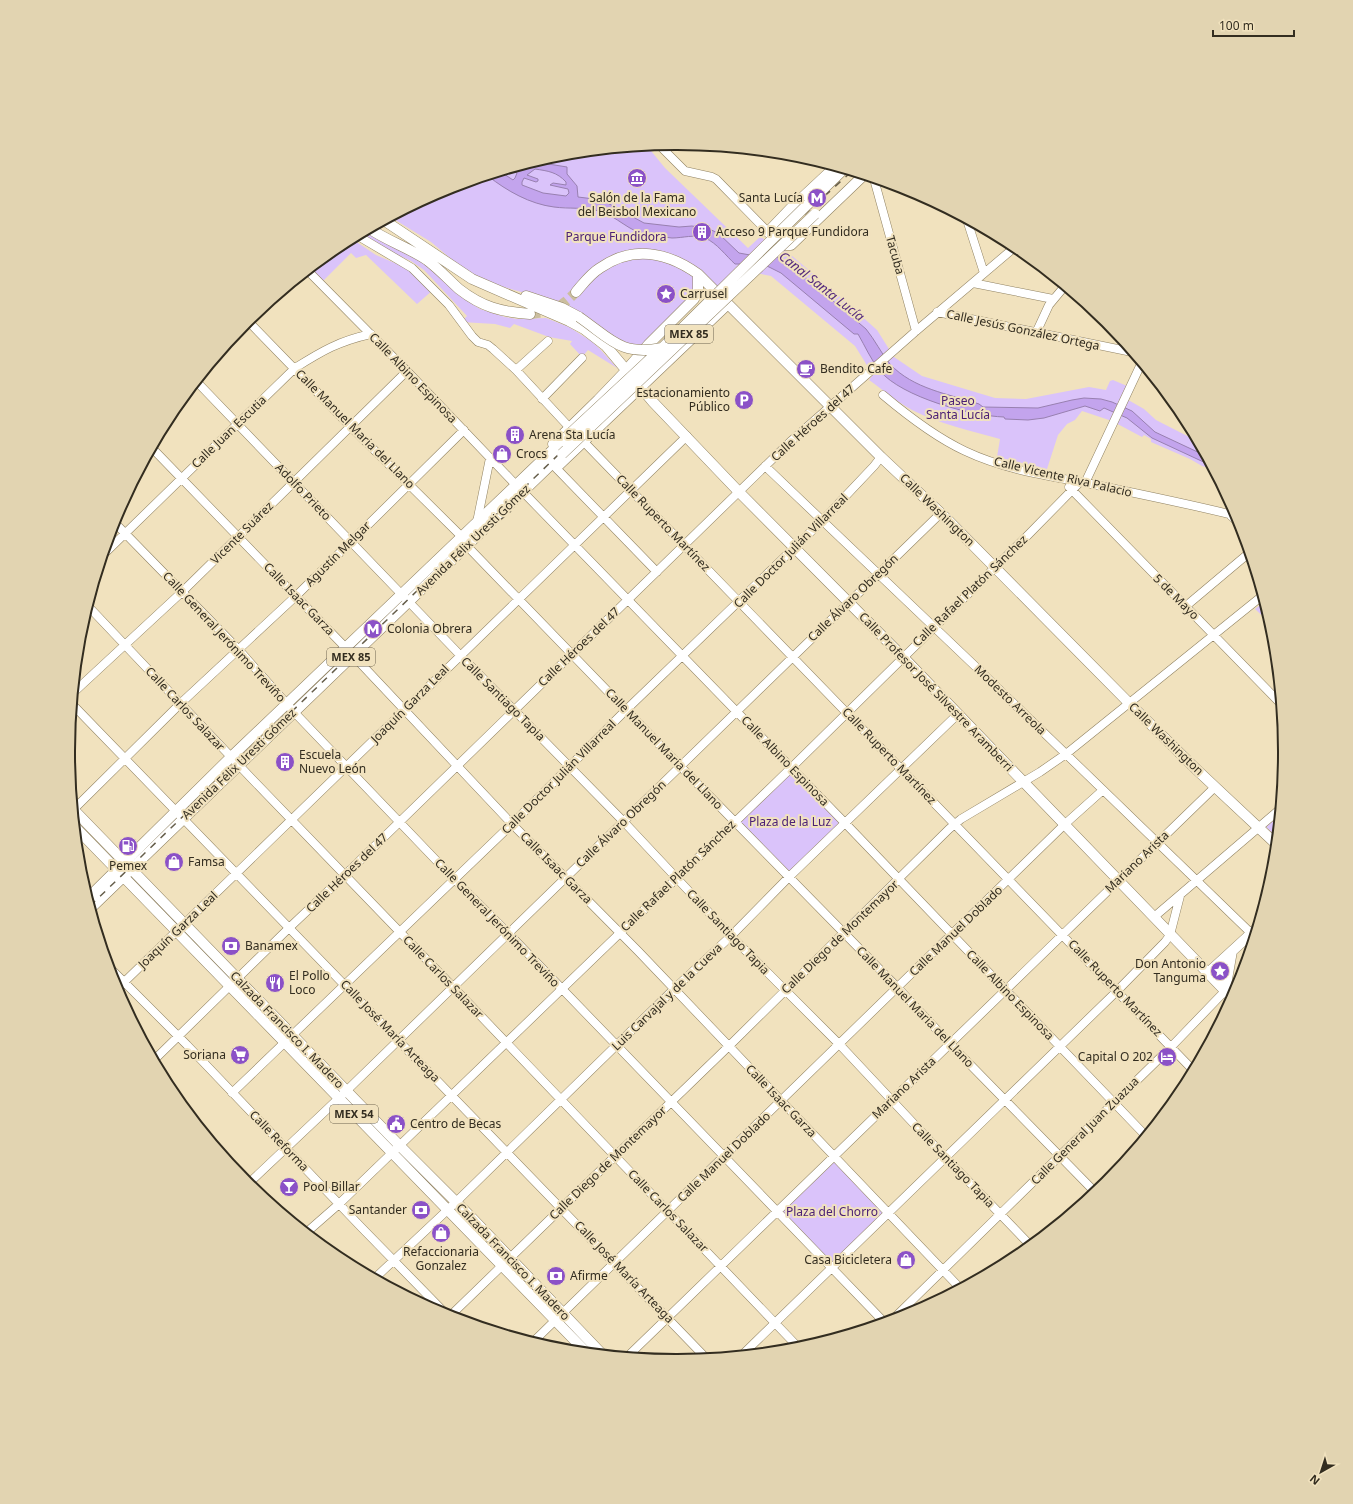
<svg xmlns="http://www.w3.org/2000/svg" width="1353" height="1504" font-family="'Noto Sans',sans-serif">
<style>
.green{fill:#dac3fa}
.water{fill:#c3a4ed;stroke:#9880b0;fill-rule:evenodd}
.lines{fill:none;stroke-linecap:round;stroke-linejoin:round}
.major-tunnel{stroke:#cbbe9e;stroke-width:10;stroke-dasharray:10 5;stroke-linecap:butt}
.minor-casing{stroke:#908262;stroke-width:9}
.major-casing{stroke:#908262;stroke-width:11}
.minor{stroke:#fff;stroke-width:8}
.major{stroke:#fff;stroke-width:10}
.rail{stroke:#655d4a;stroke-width:1.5;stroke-dasharray:7 7;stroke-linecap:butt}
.major-bridge-casing{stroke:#908262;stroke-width:11;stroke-linecap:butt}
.major-bridge{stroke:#fff;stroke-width:10}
.labels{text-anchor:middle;stroke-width:4;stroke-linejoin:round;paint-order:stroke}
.shield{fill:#f1e2be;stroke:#6c634f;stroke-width:1}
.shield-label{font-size:11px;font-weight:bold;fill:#332d20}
.poi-label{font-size:12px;fill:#332d20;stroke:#f1e2be;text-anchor:start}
.park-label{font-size:12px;fill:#4c2175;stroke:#f1e2be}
.street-label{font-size:12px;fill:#332d20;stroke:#f1e2be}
.water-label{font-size:13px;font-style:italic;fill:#552b7e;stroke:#f1e2be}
.rim{fill:none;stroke:#332d20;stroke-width:2}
</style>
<rect width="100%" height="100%" fill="#f1e2be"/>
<path class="green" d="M 647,146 L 665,168 L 748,248 L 760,237 L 785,250 L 830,288 L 877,330 L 894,357 L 922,376 L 995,398 L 1026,399 L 1089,387 L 1106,390 L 1110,381 L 1113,380 L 1127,386 L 1123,397 L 1144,409 L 1156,420 L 1197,441 L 1212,469 L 1202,466 L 1190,459 L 1151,442 L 1151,439 L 1144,435 L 1142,437 L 1112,421 L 1082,411 L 1075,420 L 1067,424 L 1058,435 L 1047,469 L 997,457 L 1000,439 C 971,431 940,424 912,410 C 897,402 883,390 869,380 L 873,375 L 855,346 L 771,276 L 761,274 L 733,272 L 716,289 L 706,280 L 691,297 L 639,347 L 624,345 L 564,304 L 475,279 L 431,242 L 392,218 L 444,190 L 558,155 Z
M 366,231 L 423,262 L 460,296 L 480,309 L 505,317 L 517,319 L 546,318 L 569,327 L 591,341 L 599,348 L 617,368 L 588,350 L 582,357 L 570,344 L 572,341 L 549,337 L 514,324 L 510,328 L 495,324 L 461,322 L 467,316 L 424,270 L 411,261 L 385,249 L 361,234 Z
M 352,239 L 376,255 L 411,270 L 433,290 L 417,304 L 366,255 L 356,258 L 351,253 L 322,282 L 310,270 L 339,246 Z
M 1264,602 L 1270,623 L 1255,609 Z
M 791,768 L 845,823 L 789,877 L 735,821 Z
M 1279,816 L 1277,837 L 1266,827 Z
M 834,1156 L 888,1214 L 831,1268 L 776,1212 Z"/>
<path class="water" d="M 536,162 L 567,167 L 567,174 L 577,186 L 578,197 L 602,200 L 644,223 L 679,227 L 692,226 L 709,229 L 718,233 L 739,253 L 750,255 L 772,255 L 785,260 L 866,329 C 875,340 881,353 890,364 C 913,389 949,394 979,404 L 983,407 L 1038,408 L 1072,400 L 1084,398 L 1101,399 L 1112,402 L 1132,411 L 1155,432 L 1204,455 L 1210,465 L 1152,438 L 1127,418 L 1104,408 L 1100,411 L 1085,406 L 1044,418 L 1028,420 L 1005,419 L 1004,417 C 971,416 902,397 880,371 C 871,360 865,346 858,334 L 854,334 L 781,273 L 767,266 L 760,264 L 735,264 C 726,256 717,243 705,238 C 694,234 683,238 672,238 C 664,237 656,236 648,235 C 629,232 617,216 599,211 C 584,207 569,209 554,207 C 530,204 507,191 488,176 L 501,172 L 513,180 L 515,178 L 517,173 L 511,169 ZM 535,169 C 548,171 557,172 566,182 L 566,185 L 553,183 L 550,185 L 568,189 L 569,193 L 566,196 L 543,193 L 522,185 L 522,182 L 524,178 L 536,182 L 538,181 L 538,179 L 527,175 Z"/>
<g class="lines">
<path class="major-tunnel" d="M 530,314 C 553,311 559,309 576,292"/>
<g class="minor-casing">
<path id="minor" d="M 659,145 L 685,171 L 712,177 L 716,179 L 768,232
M 874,179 L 916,331
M 967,220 L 984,273
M 358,236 L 412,268 L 449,305 L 472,336 L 478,342 L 488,345 L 493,349 L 516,370 L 569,427
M 308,271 L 407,371 L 516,485
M 973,283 L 1053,299
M 937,312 L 1132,352
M 248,321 L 350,426 L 462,537
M 1036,333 L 1049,305 L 1064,287
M 516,370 L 548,341
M 197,382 L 460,655 L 624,822 L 731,936 L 840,1045 L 945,1157 L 1030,1245
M 883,395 C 908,416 935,437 965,451 C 1005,470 1049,476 1091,484 C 1140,494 1189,504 1237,516
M 542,399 L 582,358
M 584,442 L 1193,1070
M 152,448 L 346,648 L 512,824 L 638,951 L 959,1287
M 765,466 L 976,667 L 1254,936
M 556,468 L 657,572
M 1085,483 L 1141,364
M 1069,487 L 1280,703
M 523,492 L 845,823 L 1145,1135
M 1230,515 L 1240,524
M 114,522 L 239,650 L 294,712 L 454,879 L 509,934 L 884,1322
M 477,522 L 490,458
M 467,546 L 681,767 L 898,988 L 950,1044 L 1095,1192
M 104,554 L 295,368 C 322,351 339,341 371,334
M 88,606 L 252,779 L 453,987 L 799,1348
M 1186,606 L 1249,553
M 74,692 L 182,592 L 407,371
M 73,705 L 706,1358
M 74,809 L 181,703 L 296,596 L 464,430
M 1154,917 L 1279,810
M 109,967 L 187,1045 L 361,1227 L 448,1316
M 117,989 L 687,436
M 154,1060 L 289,928 L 345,875 L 790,442 L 916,331 L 1015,247
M 232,1093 L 512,824 L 626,710 L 822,521 L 874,466 L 881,457
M 248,1184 L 338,1099 L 941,513
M 307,1232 L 339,1204 L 791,768 L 1029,534 L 1080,482
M 375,1278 L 456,1202 L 674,989 L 731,936 L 789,877 L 958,714
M 450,1316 L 729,1046 L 949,829 L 961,819 L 1040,772 L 1066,754 L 1262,596
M 892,1320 L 1171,1047 L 1225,991
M 534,1341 L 1065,824 L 1103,790
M 743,1354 L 1117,991 L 1165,942 L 1170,935 L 1180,896
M 628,1356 L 1215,787"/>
</g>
<g class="major-casing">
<path id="major" d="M 835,167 L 790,209 L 768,232 L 784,245 L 791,245 L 863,176
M 808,204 L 843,170
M 385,221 L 472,279 L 569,321 L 584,329 L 606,346 L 653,402 L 739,492 L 903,657 L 1232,998
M 370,229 C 388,241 409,248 427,260 C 439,269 448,279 459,289 C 482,307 501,312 530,314
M 576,292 C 583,284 590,274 600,268 C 633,245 667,252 698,274 L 881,457 L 947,519 L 1129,703 L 1197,770 L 1276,844
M 526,296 L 562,308 L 579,317
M 553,444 L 598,400 L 622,375 L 648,345 L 694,299 L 698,290 L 698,274
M 559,465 L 728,304
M 74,810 L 399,1145 L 472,1218 L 601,1353
M 75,827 L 585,1351
M 88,898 L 231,757 L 562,441
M 91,908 L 562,454
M 1208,973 L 1255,930
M 1225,991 L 1232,951"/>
</g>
<use href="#minor" class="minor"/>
<use href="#major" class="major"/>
<path class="rail" d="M 477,539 L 511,511
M 90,906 L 612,403 L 784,233 L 851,172"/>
<g class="major-bridge-casing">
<path id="major-bridge" d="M 579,317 C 611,339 620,356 662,348
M 562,441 L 662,348 L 808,204
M 562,454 L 815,214"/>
</g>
<use href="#major-bridge" class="major-bridge"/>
</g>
<defs>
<g id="museum-disc" transform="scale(1)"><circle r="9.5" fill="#8b51c7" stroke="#f1e2be"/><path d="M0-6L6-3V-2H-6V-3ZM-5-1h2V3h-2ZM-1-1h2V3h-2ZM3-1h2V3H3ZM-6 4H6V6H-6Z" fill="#fff"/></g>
<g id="metro-disc" transform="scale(1)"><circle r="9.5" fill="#8b51c7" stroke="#f1e2be"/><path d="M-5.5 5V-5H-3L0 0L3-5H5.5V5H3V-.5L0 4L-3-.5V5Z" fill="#fff"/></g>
<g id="building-disc" transform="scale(1)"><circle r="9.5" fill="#8b51c7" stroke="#f1e2be"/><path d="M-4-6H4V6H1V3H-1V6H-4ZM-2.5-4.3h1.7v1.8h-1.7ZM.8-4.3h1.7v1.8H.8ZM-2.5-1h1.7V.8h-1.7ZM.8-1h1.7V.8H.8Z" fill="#fff"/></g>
<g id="sight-disc" transform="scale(1)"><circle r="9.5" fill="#8b51c7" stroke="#f1e2be"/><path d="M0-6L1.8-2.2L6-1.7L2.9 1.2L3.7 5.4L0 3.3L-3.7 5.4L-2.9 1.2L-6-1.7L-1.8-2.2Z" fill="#fff"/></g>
<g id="cafe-disc" transform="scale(1)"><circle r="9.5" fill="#8b51c7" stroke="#f1e2be"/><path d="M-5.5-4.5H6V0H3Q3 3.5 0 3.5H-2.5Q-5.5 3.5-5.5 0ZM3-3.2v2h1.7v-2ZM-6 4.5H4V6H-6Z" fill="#fff"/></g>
<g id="parking-disc" transform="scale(1)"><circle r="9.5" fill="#8b51c7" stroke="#f1e2be"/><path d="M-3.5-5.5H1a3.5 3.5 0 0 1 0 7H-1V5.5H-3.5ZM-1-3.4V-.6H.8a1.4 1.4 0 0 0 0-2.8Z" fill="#fff"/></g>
<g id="shop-disc" transform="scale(1)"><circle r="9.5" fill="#8b51c7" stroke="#f1e2be"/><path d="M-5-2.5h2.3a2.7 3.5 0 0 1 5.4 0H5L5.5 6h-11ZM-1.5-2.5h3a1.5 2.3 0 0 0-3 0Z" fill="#fff"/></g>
<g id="fuel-disc" transform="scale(1)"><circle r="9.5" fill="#8b51c7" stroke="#f1e2be"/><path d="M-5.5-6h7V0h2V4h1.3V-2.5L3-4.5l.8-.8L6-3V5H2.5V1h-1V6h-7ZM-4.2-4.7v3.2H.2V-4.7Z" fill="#fff"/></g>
<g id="bank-disc" transform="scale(1)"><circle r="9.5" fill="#8b51c7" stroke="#f1e2be"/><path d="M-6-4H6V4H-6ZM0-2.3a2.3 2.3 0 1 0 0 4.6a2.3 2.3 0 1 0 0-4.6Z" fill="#fff"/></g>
<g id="restaurant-disc" transform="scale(1)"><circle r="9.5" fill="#8b51c7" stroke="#f1e2be"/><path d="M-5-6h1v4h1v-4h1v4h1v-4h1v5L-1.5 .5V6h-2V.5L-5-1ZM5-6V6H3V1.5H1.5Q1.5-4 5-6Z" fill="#fff"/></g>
<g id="supermarket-disc" transform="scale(1)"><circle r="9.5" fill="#8b51c7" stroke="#f1e2be"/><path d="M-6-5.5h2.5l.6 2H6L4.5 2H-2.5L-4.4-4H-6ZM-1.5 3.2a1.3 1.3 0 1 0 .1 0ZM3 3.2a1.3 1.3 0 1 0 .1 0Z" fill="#fff"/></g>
<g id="hotel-disc" transform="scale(1)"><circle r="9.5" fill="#8b51c7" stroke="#f1e2be"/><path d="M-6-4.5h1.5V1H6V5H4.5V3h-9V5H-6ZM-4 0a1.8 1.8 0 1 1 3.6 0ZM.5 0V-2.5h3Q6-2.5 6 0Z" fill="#fff"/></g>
<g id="civic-disc" transform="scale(1)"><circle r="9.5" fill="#8b51c7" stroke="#f1e2be"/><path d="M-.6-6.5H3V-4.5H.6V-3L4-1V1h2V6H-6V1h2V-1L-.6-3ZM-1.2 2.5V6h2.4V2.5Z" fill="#fff"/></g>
<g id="bar-disc" transform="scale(1)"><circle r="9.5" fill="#8b51c7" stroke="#f1e2be"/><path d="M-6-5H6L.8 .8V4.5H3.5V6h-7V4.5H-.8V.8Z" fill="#fff"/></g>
</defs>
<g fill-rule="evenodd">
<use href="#museum-disc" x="637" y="178"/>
<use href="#metro-disc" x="817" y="198"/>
<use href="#building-disc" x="702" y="232"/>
<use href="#sight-disc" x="666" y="294"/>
<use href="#cafe-disc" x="806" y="369"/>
<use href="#parking-disc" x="744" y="400"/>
<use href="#building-disc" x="515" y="435"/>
<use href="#shop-disc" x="502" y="454"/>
<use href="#metro-disc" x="373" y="629"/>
<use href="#building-disc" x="285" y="762"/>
<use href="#fuel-disc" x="128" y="846"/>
<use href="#shop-disc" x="174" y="862"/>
<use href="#bank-disc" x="231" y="946"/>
<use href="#sight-disc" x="1220" y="971"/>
<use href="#restaurant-disc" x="275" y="983"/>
<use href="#supermarket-disc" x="240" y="1055"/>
<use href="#hotel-disc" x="1167" y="1057"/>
<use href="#civic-disc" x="396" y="1124"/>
<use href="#bar-disc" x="289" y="1187"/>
<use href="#bank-disc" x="421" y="1210"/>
<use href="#shop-disc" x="441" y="1233"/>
<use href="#shop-disc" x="906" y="1260"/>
<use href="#bank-disc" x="556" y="1276"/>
</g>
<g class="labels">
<g class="shield">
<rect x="665" y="325" width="48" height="18" rx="3"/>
<rect x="327" y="648" width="48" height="18" rx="3"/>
<rect x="330" y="1105" width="48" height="18" rx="3"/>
</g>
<g class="shield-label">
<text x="689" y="338">MEX 85</text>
<text x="351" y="661">MEX 85</text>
<text x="354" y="1118">MEX 54</text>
</g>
<g class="poi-label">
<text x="637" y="202" text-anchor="middle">Salón de la Fama<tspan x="637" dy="14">del Beisbol Mexicano</tspan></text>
<text x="803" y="202" text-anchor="end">Santa Lucía</text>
<text x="716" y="236">Acceso 9 Parque Fundidora</text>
<text x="680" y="298">Carrusel</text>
<text x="820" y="373">Bendito Cafe</text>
<text x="730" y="397" text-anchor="end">Estacionamiento<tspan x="730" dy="14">Público</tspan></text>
<text x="529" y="439">Arena Sta Lucía</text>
<text x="516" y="458">Crocs</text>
<text x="387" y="633">Colonia Obrera</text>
<text x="299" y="759">Escuela<tspan x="299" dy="14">Nuevo León</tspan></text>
<text x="188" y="866">Famsa</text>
<text x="128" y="870" text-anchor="middle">Pemex</text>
<text x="245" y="950">Banamex</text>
<text x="1206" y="968" text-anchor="end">Don Antonio<tspan x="1206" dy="14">Tanguma</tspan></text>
<text x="289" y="980">El Pollo<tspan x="289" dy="14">Loco</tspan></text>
<text x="226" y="1059" text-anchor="end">Soriana</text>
<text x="1153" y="1061" text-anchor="end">Capital O 202</text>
<text x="410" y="1128">Centro de Becas</text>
<text x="303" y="1191">Pool Billar</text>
<text x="407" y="1214" text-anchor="end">Santander</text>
<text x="441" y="1256" text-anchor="middle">Refaccionaria<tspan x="441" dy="14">Gonzalez</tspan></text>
<text x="892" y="1264" text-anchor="end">Casa Bicicletera</text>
<text x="570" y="1280">Afirme</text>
</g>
<g class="park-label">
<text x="616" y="241">Parque Fundidora</text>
<text x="958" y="405">Paseo<tspan x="958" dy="14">Santa Lucía</tspan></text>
<text x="790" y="826">Plaza de la Luz</text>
<text x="832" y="1216">Plaza del Chorro</text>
</g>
<g class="street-label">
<text transform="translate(895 255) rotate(74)" y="4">Tacuba</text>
<text transform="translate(1023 330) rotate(12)" y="4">Calle Jesús González Ortega</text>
<text transform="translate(413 378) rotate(46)" y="4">Calle Albino Espinosa</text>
<text transform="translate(813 423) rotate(-42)" y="4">Calle Héroes del 47</text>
<text transform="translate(355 429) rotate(45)" y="4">Calle Manuel Maria del Llano</text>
<text transform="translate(229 432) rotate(-44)" y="4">Calle Juan Escutia</text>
<text transform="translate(1063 477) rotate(13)" y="4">Calle Vicente Riva Palacio</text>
<text transform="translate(303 492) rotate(46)" y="4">Adolfo Prieto</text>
<text transform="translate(937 510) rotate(44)" y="4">Calle Washington</text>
<text transform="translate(663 523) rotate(46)" y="4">Calle Ruperto Martínez</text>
<text transform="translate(242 533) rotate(-45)" y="4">Vicente Suárez</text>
<text transform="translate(473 540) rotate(-44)" y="4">Avenida Félix Uresti Gómez</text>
<text transform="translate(791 551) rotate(-45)" y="4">Calle Doctor Julián Villarreal</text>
<text transform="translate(338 554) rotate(-45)" y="4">Agustín Melgar</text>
<text transform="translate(970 591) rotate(-44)" y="4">Calle Rafael Platón Sánchez</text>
<text transform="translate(1176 597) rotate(45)" y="4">5 de Mayo</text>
<text transform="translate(853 598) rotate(-44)" y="4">Calle Álvaro Obregón</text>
<text transform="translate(299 599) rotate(46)" y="4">Calle Isaac Garza</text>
<text transform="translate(224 637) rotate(47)" y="4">Calle General Jerónimo Treviño</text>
<text transform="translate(579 647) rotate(-44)" y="4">Calle Héroes del 47</text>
<text transform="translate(936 692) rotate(46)" y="4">Calle Profesor José Silvestre Aramberri</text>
<text transform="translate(503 699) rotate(45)" y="4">Calle Santiago Tapia</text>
<text transform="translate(1010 700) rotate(44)" y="4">Modesto Arreola</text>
<text transform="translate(410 704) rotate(-45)" y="4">Joaquín Garza Leal</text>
<text transform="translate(185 709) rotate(47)" y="4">Calle Carlos Salazar</text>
<text transform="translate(1166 739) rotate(44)" y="4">Calle Washington</text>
<text transform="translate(664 749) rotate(46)" y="4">Calle Manuel Maria del Llano</text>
<text transform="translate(889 756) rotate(46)" y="4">Calle Ruperto Martínez</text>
<text transform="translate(785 761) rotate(46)" y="4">Calle Albino Espinosa</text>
<text transform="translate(239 764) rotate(-44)" y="4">Avenida Félix Uresti Gómez</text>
<text transform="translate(559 777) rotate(-45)" y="4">Calle Doctor Julián Villarreal</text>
<text transform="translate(621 824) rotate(-44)" y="4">Calle Álvaro Obregón</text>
<text transform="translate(1137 862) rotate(-44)" y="4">Mariano Arista</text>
<text transform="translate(556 868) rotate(45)" y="4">Calle Isaac Garza</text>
<text transform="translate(347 873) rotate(-44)" y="4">Calle Héroes del 47</text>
<text transform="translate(678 876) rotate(-44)" y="4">Calle Rafael Platón Sánchez</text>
<text transform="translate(497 923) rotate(46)" y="4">Calle General Jerónimo Treviño</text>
<text transform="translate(178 930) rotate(-44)" y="4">Joaquín Garza Leal</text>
<text transform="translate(956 931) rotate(-44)" y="4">Calle Manuel Doblado</text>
<text transform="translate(728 932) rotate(46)" y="4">Calle Santiago Tapia</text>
<text transform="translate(840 937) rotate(-44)" y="4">Calle Diego de Montemayor</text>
<text transform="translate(443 977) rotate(46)" y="4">Calle Carlos Salazar</text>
<text transform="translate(1115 988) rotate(46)" y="4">Calle Ruperto Martínez</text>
<text transform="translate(1010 995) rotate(46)" y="4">Calle Albino Espinosa</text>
<text transform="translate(667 997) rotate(-44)" y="4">Luis Carvajal y de la Cueva</text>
<text transform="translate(915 1007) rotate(46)" y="4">Calle Manuel Maria del Llano</text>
<text transform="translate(287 1030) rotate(46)" y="4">Calzada Francisco I. Madero</text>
<text transform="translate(390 1031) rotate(46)" y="4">Calle José María Arteaga</text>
<text transform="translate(904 1088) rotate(-44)" y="4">Mariano Arista</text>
<text transform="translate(781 1101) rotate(46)" y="4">Calle Isaac Garza</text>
<text transform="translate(1085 1131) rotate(-45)" y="4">Calle General Juan Zuazua</text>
<text transform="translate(279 1141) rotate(46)" y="4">Calle Reforma</text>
<text transform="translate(724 1157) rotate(-44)" y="4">Calle Manuel Doblado</text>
<text transform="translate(608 1163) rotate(-44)" y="4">Calle Diego de Montemayor</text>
<text transform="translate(953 1165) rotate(46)" y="4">Calle Santiago Tapia</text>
<text transform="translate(668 1211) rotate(46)" y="4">Calle Carlos Salazar</text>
<text transform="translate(513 1262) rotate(46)" y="4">Calzada Francisco I. Madero</text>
<text transform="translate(624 1272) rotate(46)" y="4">Calle José María Arteaga</text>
</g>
<g class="water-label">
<text transform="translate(822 286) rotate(38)" y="5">Canal Santa Lucía</text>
</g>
</g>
<path d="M0 0H1353V1504H0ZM676 150H677A601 601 0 0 1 1278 751V753A601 601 0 0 1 677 1354H676A601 601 0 0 1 75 753V751A601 601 0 0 1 676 150Z" fill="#e2d4b1" fill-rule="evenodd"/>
<path class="rim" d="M676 150H677A601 601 0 0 1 1278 751V753A601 601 0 0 1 677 1354H676A601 601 0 0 1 75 753V751A601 601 0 0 1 676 150Z"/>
<g transform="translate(1321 1472) rotate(219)" stroke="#f1e2be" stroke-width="3" paint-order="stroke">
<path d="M0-3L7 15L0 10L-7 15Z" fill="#332d20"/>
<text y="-6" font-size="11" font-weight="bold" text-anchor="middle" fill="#332d20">N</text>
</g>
<path d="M1213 30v6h81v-6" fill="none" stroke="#332d20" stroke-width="2"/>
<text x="1219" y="30" font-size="12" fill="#332d20" stroke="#f1e2be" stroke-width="3" paint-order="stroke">100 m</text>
</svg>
